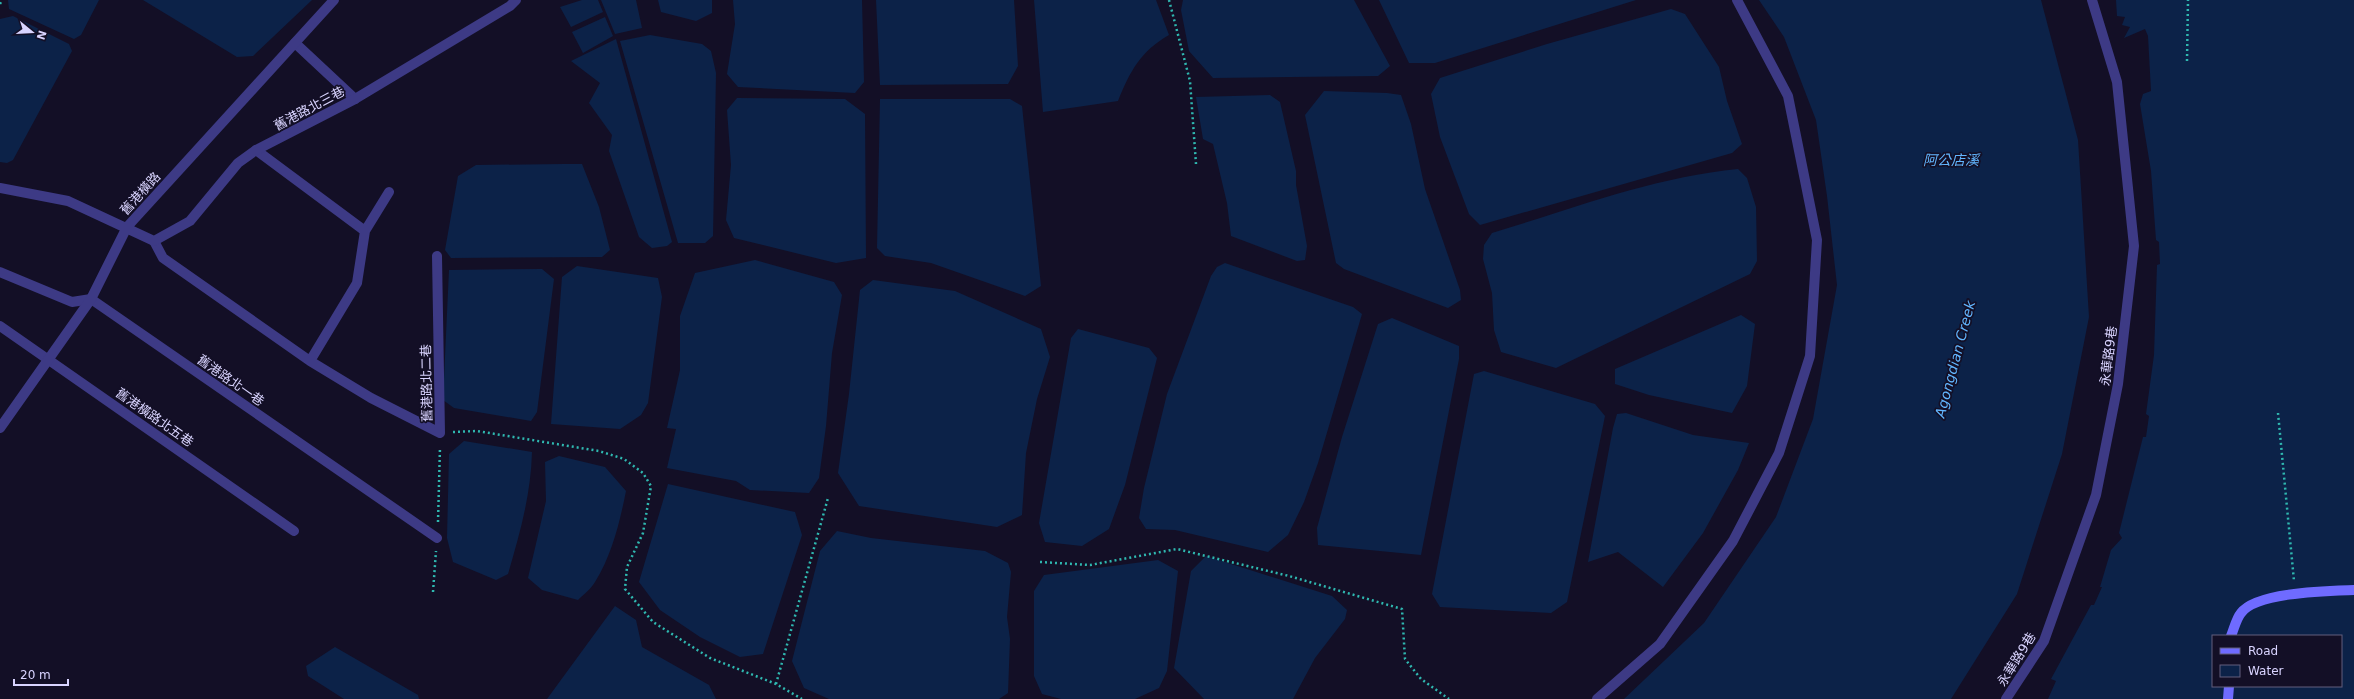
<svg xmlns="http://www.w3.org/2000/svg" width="2354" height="699" font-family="'DejaVu Sans','Noto Sans TC',sans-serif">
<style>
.water{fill:#0c2248;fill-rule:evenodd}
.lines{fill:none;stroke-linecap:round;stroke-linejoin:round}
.path{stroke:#2fb8b0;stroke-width:2.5;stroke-dasharray:2 3;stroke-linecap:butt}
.lane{stroke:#3d3a85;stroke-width:10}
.street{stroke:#3d3a85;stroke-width:10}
.secondary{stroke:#6f6bff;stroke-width:10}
.labels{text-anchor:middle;stroke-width:3.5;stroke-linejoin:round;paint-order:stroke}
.street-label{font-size:13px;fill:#d9d4ff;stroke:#130f26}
.water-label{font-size:14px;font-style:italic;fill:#62b6ff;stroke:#130f26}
</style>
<rect width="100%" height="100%" fill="#130f26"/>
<path class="water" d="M 8,0 L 99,0 L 81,35 L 74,39 L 9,9 Z
M 143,0 L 312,0 L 253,56 L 237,57 Z
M 582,0 L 598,0 L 603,12 L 571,27 L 560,7 Z
M 601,0 L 636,0 L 642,28 L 615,34 Z
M 658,0 L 712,0 L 712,13 L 696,21 L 661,12 Z
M 733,0 L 862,0 L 864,82 L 855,93 L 738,87 L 727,74 L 735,24 Z
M 876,0 L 1014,0 L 1018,66 L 1008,84 L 880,85 Z
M 1034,0 L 1156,0 L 1169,35 C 1141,51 1130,71 1118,101 L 1043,112 Z
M 1183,0 L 1354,0 L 1390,66 L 1378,76 L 1213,78 L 1189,51 L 1181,10 Z
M 1379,0 L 1636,0 L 1435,63 L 1409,63 Z
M 1759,0 L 2041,0 L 2078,140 L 2089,317 L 2062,454 L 2017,594 L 1951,699 L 1624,699 L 1704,623 L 1776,517 L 1813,419 L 1837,285 L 1827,196 L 1816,120 L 1784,37 Z
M 2116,0 L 2354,0 L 2354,699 L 2048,699 L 2056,681 L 2051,679 L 2091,605 L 2094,605 L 2102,587 L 2100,587 L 2111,550 L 2122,538 L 2119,533 L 2143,437 L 2146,437 L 2149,416 L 2146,414 L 2154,355 L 2157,265 L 2160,264 L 2159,242 L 2156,240 L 2151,171 L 2140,104 L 2143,94 L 2151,91 L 2148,36 L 2145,29 L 2124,38 L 2130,27 L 2122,25 L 2125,17 L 2117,16 ZM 2213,636 L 2341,636 L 2341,686 L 2213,686 Z
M 1671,9 L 1685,14 L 1719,67 L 1727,101 L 1742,144 L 1732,153 L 1480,225 L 1469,214 L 1440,137 L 1431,94 L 1440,78 L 1547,44 Z
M 13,16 L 69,44 L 72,51 L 13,160 L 7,163 L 0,162 L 0,19 Z
M 605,17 L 613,36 L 583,53 L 572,32 Z
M 650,35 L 702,44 L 711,51 L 716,73 L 713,236 L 705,243 L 678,243 L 620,41 Z
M 616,39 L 672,242 L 667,246 L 652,248 L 639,237 L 609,151 L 612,135 L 589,103 L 600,83 L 571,61 Z
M 1324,91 L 1387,93 L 1401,95 L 1411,124 L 1425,189 L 1460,290 L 1461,300 L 1448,308 L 1344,269 L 1336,263 L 1305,115 Z
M 1270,95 L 1280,102 L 1296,171 L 1296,185 L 1307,246 L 1305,260 L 1297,261 L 1231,236 L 1227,203 L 1213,144 L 1203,139 L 1196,97 Z
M 737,98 L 845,99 L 865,114 L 866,258 L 836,263 L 734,238 L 726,220 L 731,165 L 727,110 Z
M 880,99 L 1010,99 L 1022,106 L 1041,286 L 1025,296 L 931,263 L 885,256 L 877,248 Z
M 565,164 L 582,164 L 599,207 L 610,250 L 602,257 L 451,258 L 445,250 L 458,176 L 476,165 Z
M 1738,169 L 1747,178 L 1756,207 L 1757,261 L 1750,274 L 1556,368 L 1501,352 L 1494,330 L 1492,293 L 1483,259 L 1484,245 L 1492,233 C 1572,209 1654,177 1738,169 Z
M 755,260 L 834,282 L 842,295 L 832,353 L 826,426 L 819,478 L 809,493 L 750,490 L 736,481 L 667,468 L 676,429 L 667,428 L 680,370 L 680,316 L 695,273 Z
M 1225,263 L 1353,307 L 1362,314 L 1318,463 L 1304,502 L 1288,535 L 1268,552 L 1175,530 L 1146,529 L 1139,518 L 1144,488 L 1167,394 L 1211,276 L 1217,267 Z
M 577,266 L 658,278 L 662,297 L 648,403 L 641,415 L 620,429 L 551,424 L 562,277 Z
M 542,269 L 554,279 L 537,412 L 531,421 L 454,408 L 443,400 L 449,270 Z
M 873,280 L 955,291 L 1041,329 L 1050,357 L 1037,399 L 1026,453 L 1022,515 L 997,527 L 859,506 L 838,473 L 849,394 L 860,290 Z
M 1741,315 L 1755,324 L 1747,386 L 1732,413 L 1649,395 L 1615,384 L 1615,369 Z
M 1392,318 L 1459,346 L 1459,359 L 1421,555 L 1318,545 L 1317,528 L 1342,437 L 1378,324 Z
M 1078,329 L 1149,348 L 1157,358 L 1125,485 L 1109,529 L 1082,546 L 1045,542 L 1039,523 L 1071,338 Z
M 1484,371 L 1595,404 L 1605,416 L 1567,602 L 1551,613 L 1440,607 L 1432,594 L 1474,374 Z
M 1626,413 L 1693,435 L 1749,443 L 1738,470 L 1703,533 L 1663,587 L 1618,552 L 1588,562 L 1613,428 L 1617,414 Z
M 464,441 L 532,452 C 531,494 520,533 508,574 L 496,580 L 453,562 L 447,538 L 449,454 Z
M 559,456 L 605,467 L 626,491 C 620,521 612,555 595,582 C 591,589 583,595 578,600 L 542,590 L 528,578 L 546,501 L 545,462 Z
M 668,484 L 795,512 L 802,535 L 763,654 L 740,657 L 700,637 L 660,610 L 639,582 Z
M 837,531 L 871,538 L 985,551 L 1008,563 L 1011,572 L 1007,617 L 1010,639 L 1008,693 L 999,699 L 829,699 L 804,688 L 792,661 L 820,551 Z
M 1206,556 L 1332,596 L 1347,610 L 1345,619 L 1315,658 L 1293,699 L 1204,699 L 1174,668 L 1191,571 Z
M 1158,560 L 1178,571 L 1167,671 L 1159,688 L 1135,699 L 1061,699 L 1042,694 L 1034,676 L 1034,591 L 1044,575 Z
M 615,606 L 636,620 L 642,647 L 709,685 L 716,699 L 547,699 Z
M 335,647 L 418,695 L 419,699 L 344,699 L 308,676 L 306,666 Z"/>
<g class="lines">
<path class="path" d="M 1169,0 L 1190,81 L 1196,164
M 0,4 L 2,0
M 2187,61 L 2188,0
M 2278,413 L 2294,581
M 453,432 L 477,431 L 599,451 L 624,459 L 643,473 L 651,486 L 643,533 L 627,567 L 625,589 L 653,622 L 710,658 L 776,684 L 802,699
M 438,522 L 440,447
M 1040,562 L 1090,565 L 1177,549 L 1289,576 L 1402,609 L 1405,659 L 1421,679 L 1449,699
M 433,592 L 436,551
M 776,684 L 828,498"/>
<path class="lane" d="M 295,43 L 355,99
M 256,150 L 365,231
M 154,241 L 163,258 L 310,361 L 371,398 L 440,433 L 437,256
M 0,272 L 72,302 L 91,299 L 437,538
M 0,326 L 294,531
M 310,361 L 357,283 L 365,231 L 389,192"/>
<path class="street" d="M 0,188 L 68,201 L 154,241 L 190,221 L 238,163 L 256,150 L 355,99 L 510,6 L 516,0
M 0,428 L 91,299 L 127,227 L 334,0
M 1597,699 L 1660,644 L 1733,541 L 1779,453 L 1810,356 L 1817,240 L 1788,96 L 1737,0
M 2006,699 L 2044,641 L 2096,495 L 2118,384 L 2134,246 L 2117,82 L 2092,0"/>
<path class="secondary" d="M 2231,636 C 2234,629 2236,619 2241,613 C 2256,592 2328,591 2354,590
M 2228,699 L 2229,686"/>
</g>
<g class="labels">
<g class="street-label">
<text transform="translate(309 108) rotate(-28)" y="5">舊港路北三巷</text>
<text transform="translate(140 193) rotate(-48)" y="5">舊港橫路</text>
<text transform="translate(2108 356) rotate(-83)" y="5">永華路9巷</text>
<text transform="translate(231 380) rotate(35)" y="5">舊港路北一巷</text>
<text transform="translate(426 383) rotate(-91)" y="5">舊港路北二巷</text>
<text transform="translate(155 417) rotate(35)" y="5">舊港橫路北五巷</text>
<text transform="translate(2016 659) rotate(-58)" y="5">永華路9巷</text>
</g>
<g class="water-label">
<text x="1951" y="165">阿公店溪</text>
<text transform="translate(1955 359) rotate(-75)" y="5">Agongdian Creek</text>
</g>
</g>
<rect x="2212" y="635" width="130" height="52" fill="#130f26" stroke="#625e7d"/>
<rect x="2220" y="648" width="20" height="6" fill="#6f6bff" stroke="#625e7d"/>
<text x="2248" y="655" font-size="12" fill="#d9d4ff">Road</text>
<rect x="2220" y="665" width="20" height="12" fill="#0c2248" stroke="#625e7d"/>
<text x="2248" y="675" font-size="12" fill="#d9d4ff">Water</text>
<g transform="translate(32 32) rotate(108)" stroke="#130f26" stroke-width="3" paint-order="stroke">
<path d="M0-3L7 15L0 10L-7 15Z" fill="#d9d4ff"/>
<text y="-6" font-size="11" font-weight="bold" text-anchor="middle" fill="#d9d4ff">N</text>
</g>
<path d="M14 679v6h54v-6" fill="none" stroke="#d9d4ff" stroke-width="2"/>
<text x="20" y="679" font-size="12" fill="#d9d4ff" stroke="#130f26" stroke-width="3" paint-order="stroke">20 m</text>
</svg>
